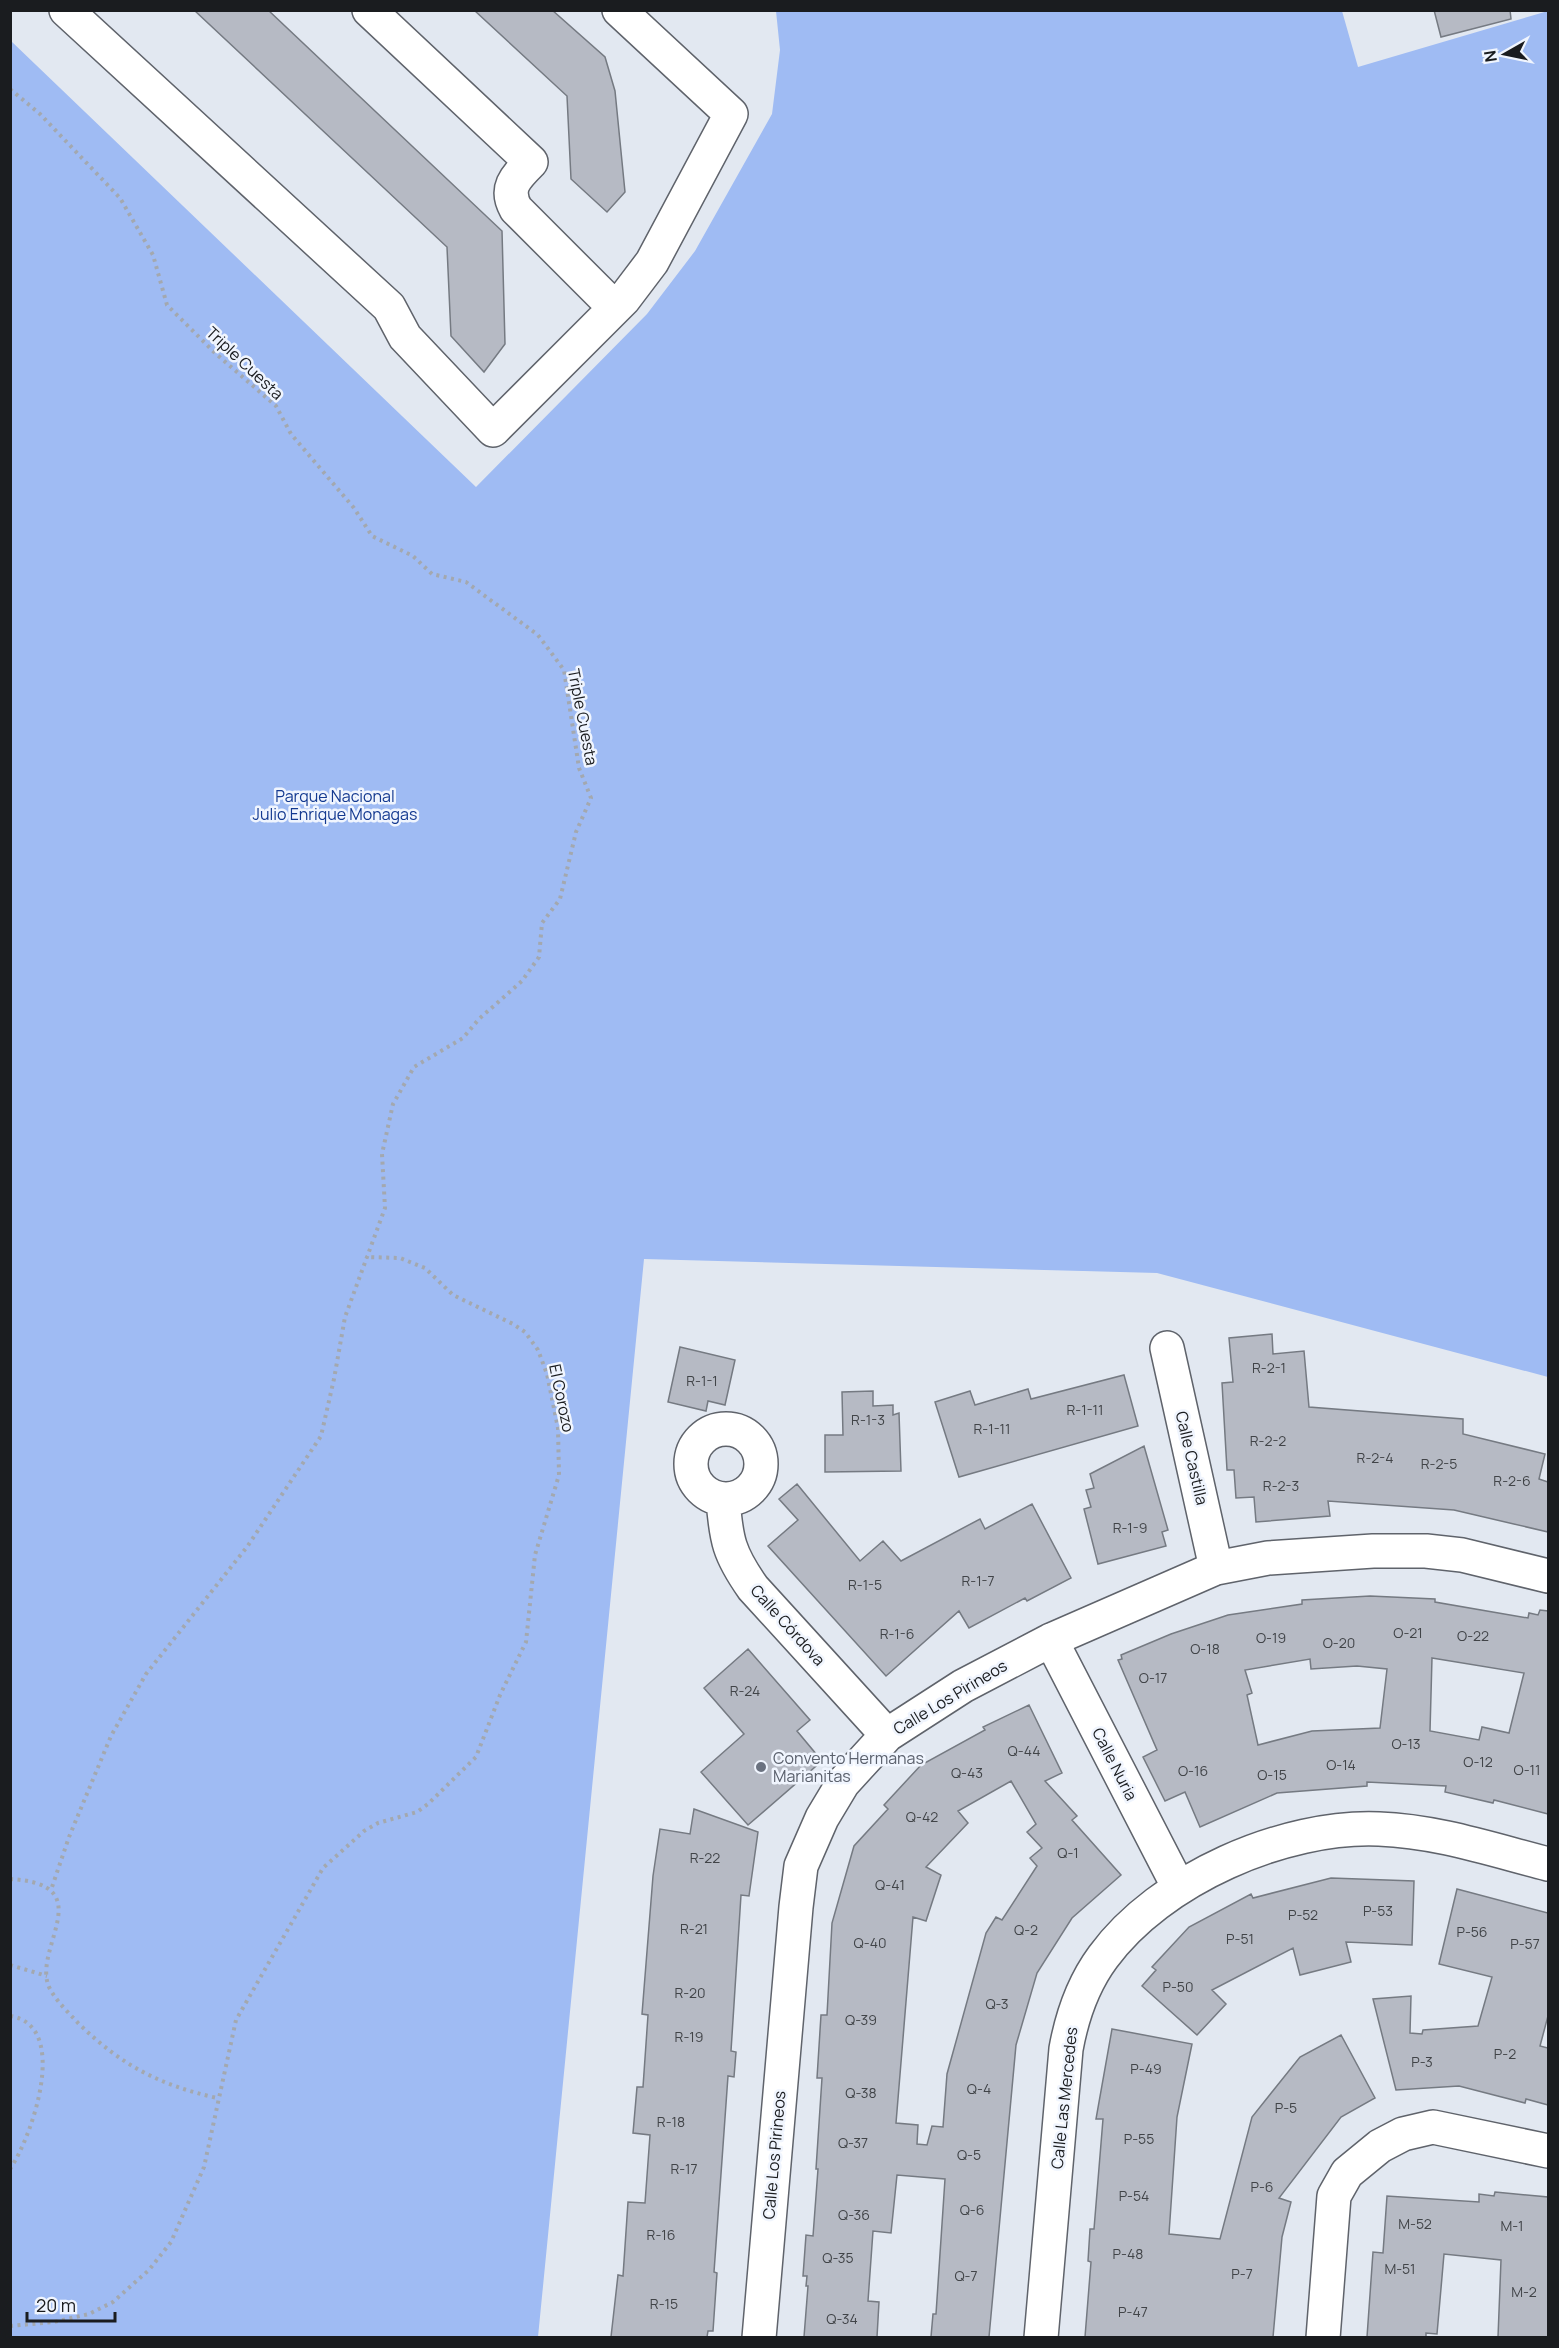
<svg xmlns="http://www.w3.org/2000/svg" width="1559" height="2348" font-family="Manrope,sans-serif">
<style>
.green{fill:#9fbbf3}
.building{fill:#b6bac4;stroke:#757a82;stroke-width:1.5;fill-rule:evenodd}
.lines{fill:none;stroke-linecap:round;stroke-linejoin:round}
.minor-casing{stroke:#5f636b;stroke-width:36}
.path{stroke:#a3a8af;stroke-width:4;stroke-dasharray:3 4.5;stroke-linecap:butt}
.minor{stroke:#fff;stroke-width:33}
.worship-dot{fill:#6b7280;stroke:#f0f5fe;stroke-width:2}
.labels{text-anchor:middle;stroke-width:5;stroke-linejoin:round;paint-order:stroke}
.number-label{font-size:14px;fill:#414448}
.street-label{font-size:16px;fill:#1a1c1f;stroke:#f0f5fe}
.park-label{font-size:16px;fill:#133990;stroke:#f0f5fe}
.worship-label{font-size:16px;fill:#5b616d;stroke:#f0f5fe;text-anchor:start}
</style>
<rect width="100%" height="100%" fill="#e2e8f1"/>
<path class="green" d="M 776,11 L 1342,11 L 1358,67 L 1548,11 L 1548,1377 L 1157,1273 L 644,1259 L 538,2337 L 11,2337 L 11,41 L 476,487 L 647,314 L 695,251 L 772,114 L 780,50 Z"/>
<path class="building" d="M 194,10 L 268,10 L 502,231 L 505,344 L 484,372 L 451,336 L 447,247 Z
M 474,10 L 552,10 L 605,57 L 615,91 L 625,192 L 607,212 L 571,179 L 567,96 Z
M 1434,10 L 1510,10 L 1511,19 L 1441,37 Z
M 1272,1334 L 1273,1354 L 1304,1351 L 1309,1407 L 1463,1419 L 1463,1434 L 1545,1454 L 1539,1479 L 1548,1482 L 1548,1532 L 1454,1510 L 1328,1501 L 1330,1516 L 1256,1522 L 1254,1497 L 1236,1498 L 1234,1470 L 1227,1470 L 1222,1383 L 1233,1382 L 1229,1338 Z
M 680,1347 L 735,1360 L 725,1405 L 708,1401 L 706,1411 L 668,1402 Z
M 1124,1375 L 1138,1426 L 959,1477 L 935,1402 L 970,1391 L 975,1405 L 1028,1389 L 1031,1399 Z
M 873,1391 L 873,1406 L 893,1405 L 893,1415 L 899,1413 L 901,1471 L 825,1472 L 825,1435 L 843,1435 L 842,1392 Z
M 1144,1446 L 1168,1530 L 1162,1532 L 1166,1546 L 1098,1564 L 1084,1509 L 1091,1507 L 1086,1490 L 1094,1488 L 1090,1474 Z
M 797,1484 L 860,1561 L 883,1541 L 901,1561 L 980,1519 L 985,1529 L 1032,1504 L 1071,1578 L 1027,1601 L 1025,1598 L 969,1628 L 959,1611 L 886,1676 L 768,1546 L 798,1520 L 779,1499 Z
M 1370,1596 L 1435,1599 L 1435,1602 L 1528,1618 L 1529,1613 L 1538,1615 L 1540,1610 L 1548,1611 L 1548,1814 L 1494,1800 L 1493,1803 L 1445,1792 L 1446,1786 L 1367,1782 L 1367,1786 L 1277,1793 L 1200,1827 L 1185,1792 L 1165,1801 L 1143,1757 L 1157,1750 L 1118,1660 L 1122,1659 L 1121,1655 L 1171,1634 L 1228,1615 L 1302,1604 L 1302,1600 ZM 1432,1658 L 1524,1673 L 1509,1733 L 1482,1727 L 1479,1740 L 1430,1731 ZM 1310,1659 L 1311,1669 L 1357,1666 L 1387,1669 L 1380,1728 L 1312,1731 L 1258,1745 L 1247,1695 L 1252,1693 L 1245,1670 Z
M 748,1649 L 810,1720 L 797,1731 L 822,1761 L 748,1825 L 701,1772 L 744,1734 L 704,1688 Z
M 1029,1705 L 1062,1773 L 1045,1781 L 1077,1816 L 1072,1820 L 1121,1875 L 1072,1918 L 1037,1973 L 1016,2045 L 989,2337 L 931,2337 L 933,2314 L 936,2314 L 945,2179 L 897,2175 L 891,2233 L 873,2231 L 868,2301 L 879,2302 L 877,2337 L 804,2337 L 808,2286 L 806,2286 L 807,2276 L 803,2276 L 806,2235 L 813,2236 L 818,2169 L 816,2169 L 822,2078 L 817,2078 L 821,2015 L 827,2015 L 832,1923 L 854,1846 L 888,1809 L 884,1805 L 921,1765 L 985,1730 L 983,1727 ZM 1011,1781 L 1036,1824 L 1027,1832 L 1042,1848 L 1030,1858 L 1037,1866 L 1002,1920 L 996,1917 L 986,1933 L 947,2074 L 943,2127 L 932,2126 L 927,2145 L 917,2144 L 918,2125 L 896,2123 L 913,1917 L 926,1921 L 941,1875 L 926,1867 L 968,1823 L 958,1811 Z
M 694,1809 L 758,1832 L 749,1896 L 741,1895 L 731,2051 L 736,2052 L 734,2077 L 728,2076 L 714,2272 L 717,2273 L 713,2331 L 708,2331 L 707,2337 L 611,2337 L 618,2275 L 623,2276 L 628,2202 L 645,2203 L 650,2135 L 633,2133 L 637,2087 L 643,2087 L 648,2015 L 642,2014 L 653,1876 L 660,1829 L 690,1834 Z
M 1331,1878 L 1414,1881 L 1412,1945 L 1346,1942 L 1351,1962 L 1300,1975 L 1293,1948 L 1212,1990 L 1226,2004 L 1197,2035 L 1142,1986 L 1156,1970 L 1152,1967 L 1189,1927 L 1251,1894 L 1253,1898 Z
M 1457,1889 L 1548,1913 L 1548,2016 L 1540,2046 L 1548,2048 L 1548,2105 L 1526,2099 L 1525,2103 L 1459,2086 L 1396,2090 L 1373,1999 L 1411,1996 L 1410,2033 L 1422,2034 L 1423,2030 L 1478,2026 L 1492,1977 L 1439,1964 Z
M 1112,2029 L 1192,2044 L 1177,2117 L 1169,2234 L 1220,2239 L 1252,2117 L 1300,2057 L 1341,2035 L 1375,2098 L 1341,2117 L 1279,2198 L 1291,2202 L 1282,2237 L 1273,2337 L 1085,2337 L 1091,2262 L 1088,2261 L 1090,2229 L 1094,2229 L 1103,2119 L 1096,2119 Z
M 1495,2192 L 1548,2197 L 1548,2337 L 1498,2337 L 1501,2260 L 1444,2254 L 1437,2334 L 1426,2333 L 1426,2337 L 1367,2337 L 1373,2252 L 1383,2253 L 1387,2196 L 1479,2202 L 1479,2194 L 1494,2196 Z"/>
<g class="lines">
<g class="minor-casing">
<path id="minor" d="M 66,10 L 389,307 L 405,337 L 493,430 L 624,299 L 652,262 L 731,114 L 619,10
M 369,10 L 531,162 C 516,177 504,188 516,209 L 615,308
M 1167,1348 L 1216,1568
M691 1464a35 35 0 1 1 70 0a35 35 0 1 1-70 0Z
M 723,1499 C 726,1540 729,1554 753,1588 L 887,1735
M 1051,1640 L 1179,1888
M 759,2338 L 796,1907 L 801,1866 L 822,1818 L 843,1783 L 887,1735 L 963,1686 L 1051,1640 L 1216,1568 L 1268,1558 L 1373,1551 L 1426,1551 L 1462,1555 L 1548,1576
M 1041,2338 L 1066,2049 C 1072,2016 1083,1984 1103,1957 C 1160,1879 1284,1825 1379,1829 C 1437,1831 1493,1850 1548,1864
M 1323,2338 L 1334,2196 L 1347,2173 L 1380,2146 L 1403,2134 L 1433,2127 L 1548,2151"/>
</g>
<path class="path" d="M 10,89 L 40,114 L 120,198 L 153,255 L 167,305 L 215,353 L 276,406 L 291,434 L 354,508 L 372,536 L 413,556 L 432,574 L 466,582 L 538,635 L 564,670 L 579,768 L 591,798 L 576,832 L 560,899 L 542,923 L 539,957 L 522,981 L 479,1019 L 463,1038 L 414,1067 L 393,1104 L 382,1154 L 385,1208 L 345,1317 L 334,1379 L 321,1436 L 247,1547 L 146,1674 L 111,1736 L 69,1837 L 51,1890
M 10,1879 C 102,1884 32,1948 49,1987 C 56,2001 68,2012 78,2023 C 121,2065 159,2085 217,2098
M 10,1965 L 47,1976
M 10,2016 C 71,2025 32,2137 10,2169
M 10,2326 L 54,2322 L 89,2314 L 113,2302 L 149,2270 L 171,2242 L 204,2167 L 236,2020 L 323,1868 L 364,1831 L 378,1823 L 417,1812 L 428,1804 L 476,1757 L 500,1695 L 526,1642 L 535,1555 L 559,1475 L 558,1428 L 547,1374 L 538,1350 L 525,1332 L 513,1324 L 453,1295 L 425,1268 L 400,1258 L 366,1257"/>
<use href="#minor" class="minor"/>
</g>
<circle class="worship-dot" cx="761" cy="1767" r="6"/>
<g class="labels">
<g class="number-label">
<text x="1269" y="1373">R-2-1</text>
<text x="702" y="1386">R-1-1</text>
<text x="1085" y="1415">R-1-11</text>
<text x="868" y="1425">R-1-3</text>
<text x="992" y="1434">R-1-11</text>
<text x="1268" y="1446">R-2-2</text>
<text x="1375" y="1463">R-2-4</text>
<text x="1439" y="1469">R-2-5</text>
<text x="1512" y="1486">R-2-6</text>
<text x="1281" y="1491">R-2-3</text>
<text x="1130" y="1533">R-1-9</text>
<text x="978" y="1586">R-1-7</text>
<text x="865" y="1590">R-1-5</text>
<text x="1408" y="1638">O-21</text>
<text x="897" y="1639">R-1-6</text>
<text x="1473" y="1641">O-22</text>
<text x="1271" y="1643">O-19</text>
<text x="1339" y="1648">O-20</text>
<text x="1205" y="1654">O-18</text>
<text x="1153" y="1683">O-17</text>
<text x="745" y="1696">R-24</text>
<text x="1406" y="1749">O-13</text>
<text x="1024" y="1756">Q-44</text>
<text x="1478" y="1767">O-12</text>
<text x="1341" y="1770">O-14</text>
<text x="1527" y="1775">O-11</text>
<text x="1193" y="1776">O-16</text>
<text x="967" y="1778">Q-43</text>
<text x="1272" y="1780">O-15</text>
<text x="922" y="1822">Q-42</text>
<text x="1068" y="1858">Q-1</text>
<text x="705" y="1863">R-22</text>
<text x="890" y="1890">Q-41</text>
<text x="1378" y="1916">P-53</text>
<text x="1303" y="1920">P-52</text>
<text x="694" y="1934">R-21</text>
<text x="1026" y="1935">Q-2</text>
<text x="1472" y="1937">P-56</text>
<text x="1240" y="1944">P-51</text>
<text x="870" y="1948">Q-40</text>
<text x="1525" y="1949">P-57</text>
<text x="1178" y="1992">P-50</text>
<text x="690" y="1998">R-20</text>
<text x="997" y="2009">Q-3</text>
<text x="861" y="2025">Q-39</text>
<text x="689" y="2042">R-19</text>
<text x="1505" y="2059">P-2</text>
<text x="1422" y="2067">P-3</text>
<text x="1146" y="2074">P-49</text>
<text x="979" y="2094">Q-4</text>
<text x="861" y="2098">Q-38</text>
<text x="1286" y="2113">P-5</text>
<text x="671" y="2127">R-18</text>
<text x="1139" y="2144">P-55</text>
<text x="853" y="2148">Q-37</text>
<text x="969" y="2160">Q-5</text>
<text x="684" y="2174">R-17</text>
<text x="1262" y="2192">P-6</text>
<text x="1134" y="2201">P-54</text>
<text x="972" y="2215">Q-6</text>
<text x="854" y="2220">Q-36</text>
<text x="1415" y="2229">M-52</text>
<text x="1512" y="2231">M-1</text>
<text x="661" y="2240">R-16</text>
<text x="1128" y="2259">P-48</text>
<text x="838" y="2263">Q-35</text>
<text x="1400" y="2274">M-51</text>
<text x="1242" y="2279">P-7</text>
<text x="966" y="2281">Q-7</text>
<text x="1524" y="2297">M-2</text>
<text x="664" y="2309">R-15</text>
<text x="1133" y="2317">P-47</text>
<text x="842" y="2324">Q-34</text>
</g>
<g class="street-label">
<text transform="translate(245 363) rotate(43)" y="6">Triple Cuesta</text>
<text transform="translate(583 717) rotate(79)" y="6">Triple Cuesta</text>
<text transform="translate(562 1398) rotate(78)" y="6">El Corozo</text>
<text transform="translate(1192 1458) rotate(77)" y="6">Calle Castilla</text>
<text transform="translate(788 1625) rotate(48)" y="6">Calle Córdova</text>
<text transform="translate(950 1697) rotate(-31)" y="6">Calle Los Pirineos</text>
<text transform="translate(1115 1764) rotate(63)" y="6">Calle Nuria</text>
<text transform="translate(1064 2098) rotate(-84)" y="6">Calle Las Mercedes</text>
<text transform="translate(774 2155) rotate(-85)" y="6">Calle Los Pirineos</text>
</g>
<g class="park-label">
<text x="335" y="802">Parque Nacional<tspan x="335" dy="18">Julio Enrique Monagas</tspan></text>
</g>
<g class="worship-label">
<text x="773" y="1764">Convento Hermanas<tspan x="773" dy="18">Marianitas</tspan></text>
</g>
</g>
<rect width="1559" height="2348" fill="none" stroke="#1a1c1f" stroke-width="24"/>
<g transform="translate(1505 54) rotate(261)" stroke="#f0f5fe" stroke-width="4.5" paint-order="stroke">
<path d="M0-4.5L10 22L0 15L-10 22Z" fill="#1a1c1f"/>
<text y="-9" font-size="16" font-weight="bold" text-anchor="middle" fill="#1a1c1f">N</text>
</g>
<path d="M27 2312v9h88v-9" fill="none" stroke="#1a1c1f" stroke-width="3"/>
<text x="36" y="2312" font-size="18" fill="#1a1c1f" stroke="#f0f5fe" stroke-width="4.5" paint-order="stroke">20 m</text>
</svg>
